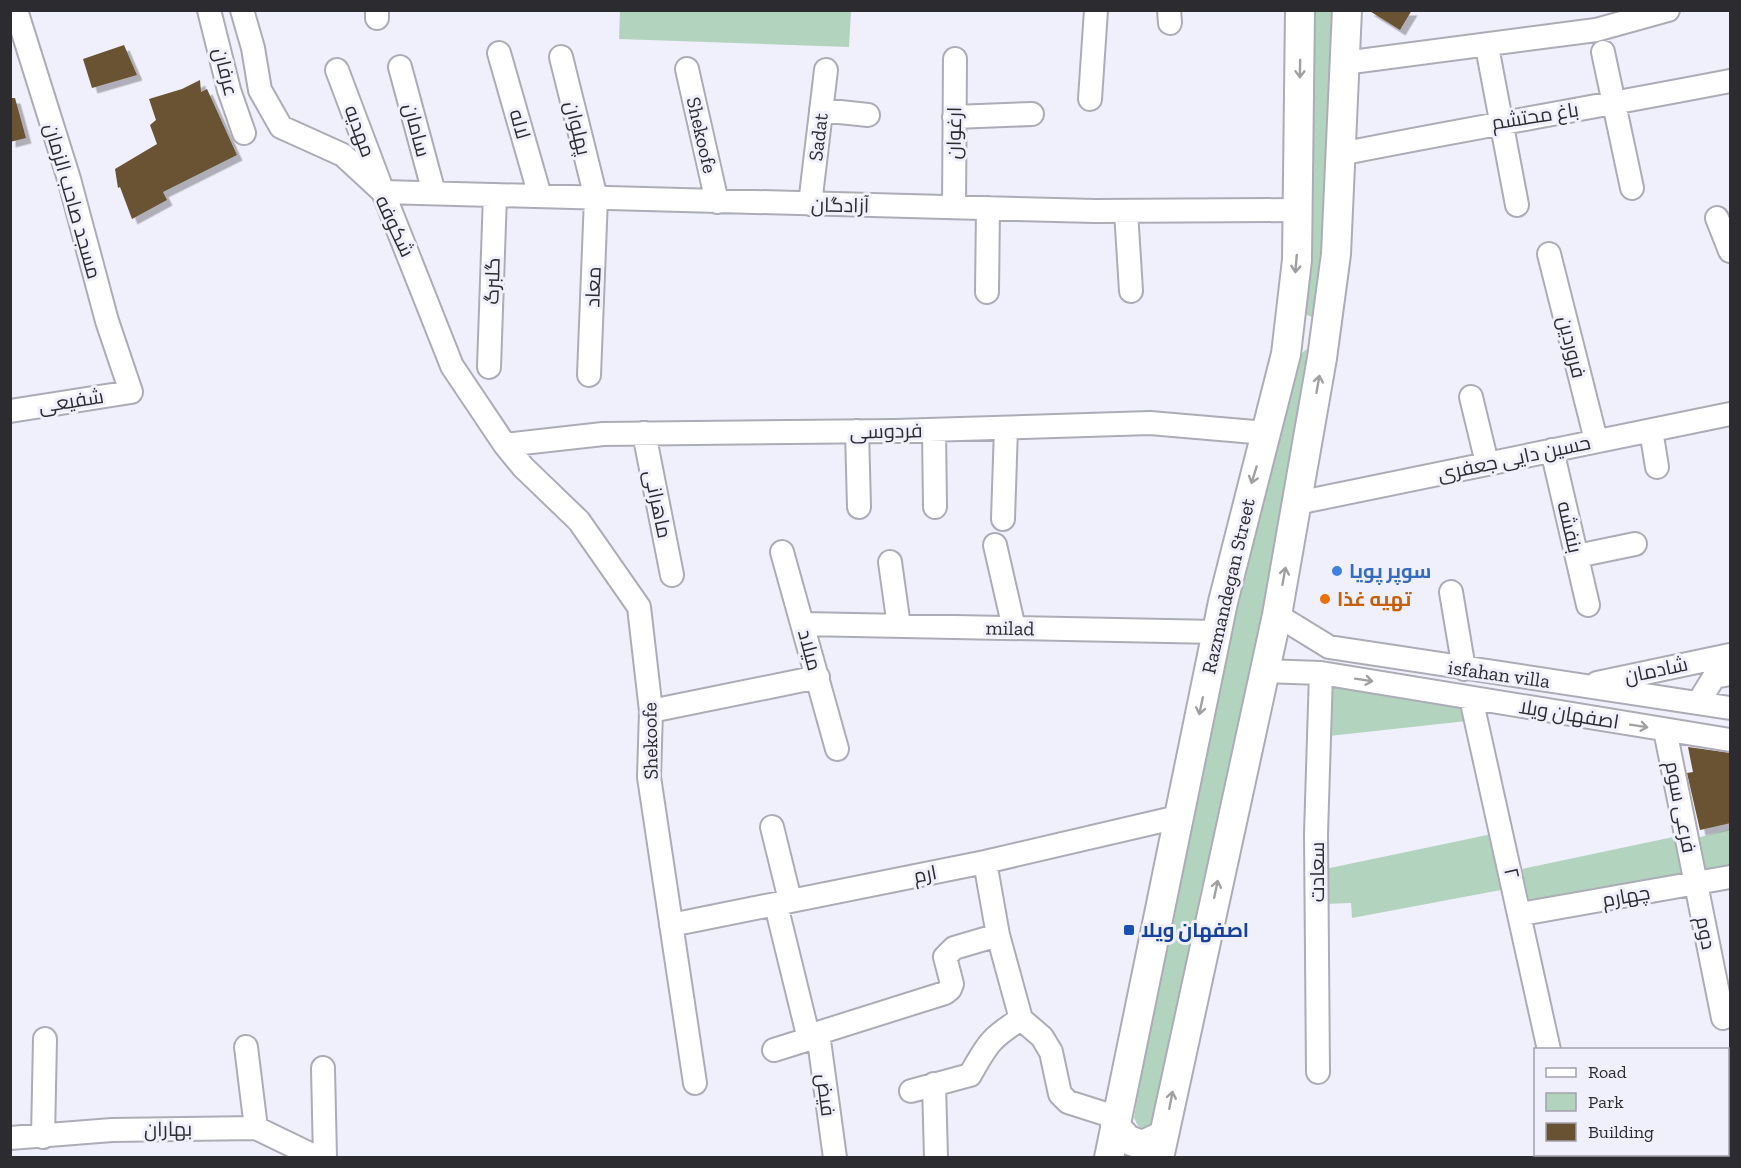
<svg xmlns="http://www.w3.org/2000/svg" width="1741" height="1168" font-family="'Zilla Slab',Cairo,serif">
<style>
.green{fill:#b2d4bf}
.building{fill:#695232;filter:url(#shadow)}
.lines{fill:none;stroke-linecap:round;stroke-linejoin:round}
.minor-casing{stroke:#acacb7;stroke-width:26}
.major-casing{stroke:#acacb7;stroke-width:32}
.minor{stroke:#fff;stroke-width:22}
.major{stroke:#fff;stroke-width:28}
.oneway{stroke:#a0a0a2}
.shop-dot{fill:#3f7fe0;stroke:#f0effc;stroke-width:2}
.food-dot{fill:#e8710a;stroke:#f0effc;stroke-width:2}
.transit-dot{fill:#1a4fb4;stroke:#f0effc;stroke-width:2}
.labels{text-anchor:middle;stroke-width:6;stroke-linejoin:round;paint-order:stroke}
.street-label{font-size:20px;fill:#2c2c30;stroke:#f0effc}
.shop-label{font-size:20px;font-weight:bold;fill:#366cbe;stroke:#f0effc;text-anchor:start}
.food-label{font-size:20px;font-weight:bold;fill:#c56008;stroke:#f0effc;text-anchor:start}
.transit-label{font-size:20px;font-weight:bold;fill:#164399;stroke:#f0effc;text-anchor:start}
</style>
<defs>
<filter id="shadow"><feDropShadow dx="5.5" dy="5.5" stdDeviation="0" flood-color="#0004"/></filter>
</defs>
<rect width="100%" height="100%" fill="#f0effc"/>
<path class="green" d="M 620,11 L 851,11 L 849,47 L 619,39 Z
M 1312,11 L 1338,11 L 1319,296 L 1312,317 L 1304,314 Z
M 1307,349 L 1311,356 L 1274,574 L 1201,890 L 1154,1125 L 1147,1130 L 1138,1126 L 1134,1118 L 1151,1021 L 1162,943 L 1267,464 L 1299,355 Z
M 1329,683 L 1464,705 L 1467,721 L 1329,736 Z
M 1730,829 L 1730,867 L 1703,871 L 1697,838 Z
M 1492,834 L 1501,890 L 1352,918 L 1351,903 L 1325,904 L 1325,869 Z
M 1678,836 L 1686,873 L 1530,906 L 1522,869 Z"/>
<path class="building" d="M 1368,10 L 1412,10 L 1400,30 Z
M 124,45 L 137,75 L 92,88 L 83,59 Z
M 200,80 L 201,92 L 207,89 L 237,155 L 163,192 L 167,200 L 132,219 L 120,187 L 118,188 L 115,169 L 157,144 L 150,125 L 156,120 L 149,99 L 182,89 Z
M 10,98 L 15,98 L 26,138 L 10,142 Z
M 1688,747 L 1731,753 L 1731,823 L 1700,830 L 1687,773 L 1693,772 Z"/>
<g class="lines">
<g class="minor-casing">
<path id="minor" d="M 209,10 L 229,90 L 244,133
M 242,10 L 253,48 L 260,90 L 281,127 L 343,155 L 383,192 L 452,366 L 505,445 L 523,467 L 579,521 L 639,607 L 651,711 L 649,777 L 695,1083
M 377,10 L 377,18
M 1169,10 L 1170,23
M 1488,52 L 1517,205
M 1603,52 L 1632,188
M 499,53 L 540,196
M 561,57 L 596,198 L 589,375
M 1344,63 L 1596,30 L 1668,10
M 400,67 L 434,193
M 687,69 L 717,202
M 337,70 L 383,192 L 1095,211 L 1297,210
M 1090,99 L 1096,10
M 821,110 L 868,115
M 954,117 L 1032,114
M 1340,154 C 1470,128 1601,106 1730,81
M 810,204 L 826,70
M 954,207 L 955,59
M 1126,211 L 1131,291
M 1717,218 L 1730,251
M 1549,254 L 1596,440
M 987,292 L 988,208
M 489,367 L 495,195
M 1471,397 L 1487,463
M 10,411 L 131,392 L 107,321 L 69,179 L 16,10
M 934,430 L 935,507
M 1651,430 L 1657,467
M 857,431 L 859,507
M 644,433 L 672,575
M 505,445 L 603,434 L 895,431 L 1150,423 L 1266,433
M 1552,450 L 1588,605
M 1297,503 L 1730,414
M 1003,519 L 1006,428
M 995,545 L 1014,628
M 782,552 L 837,749
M 1577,556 L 1635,544
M 890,562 L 899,626
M 1451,592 L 1464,669
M 1277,615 L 1329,647 L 1730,708
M 803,624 L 1217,632
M 1264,671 L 1321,673 L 1730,740
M 1597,683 L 1730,655
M 1471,698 L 1549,1050
M 1698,703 L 1714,677 L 1730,674
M 651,711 L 818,677
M 1665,730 L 1723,1018
M 772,827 L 790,900
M 985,862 L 998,935 L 1021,1019
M 776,905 L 809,1039
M 1521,914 L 1730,877
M 671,925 L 985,862 L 1178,817
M 818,1033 L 835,1158
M 246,1047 L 256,1128
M 774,1050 L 809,1039 L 818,1033 L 945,993 L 950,989 L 952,984 L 945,957 L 954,948 L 998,935
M 323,1068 L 325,1158
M 1318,1072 L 1316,834 L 1321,673
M 934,1084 L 936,1158
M 911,1091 L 970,1075 C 987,1045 990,1038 1021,1019 L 1042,1037 L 1051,1052 L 1060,1094 L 1068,1102 L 1115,1117
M 43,1137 L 45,1039
M 10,1138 L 112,1130 L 256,1128 L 318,1158"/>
</g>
<g class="major-casing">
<path id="major" d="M 1115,1126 L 1128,1140 L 1143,1145 L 1164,1135
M 1109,1158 L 1223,602 L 1286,354 L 1297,260 L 1300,10
M 1159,1158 L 1277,615 L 1322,358 L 1336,254 L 1347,10"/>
</g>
<use href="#minor" class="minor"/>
<use href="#major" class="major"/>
</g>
<defs><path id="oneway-shaft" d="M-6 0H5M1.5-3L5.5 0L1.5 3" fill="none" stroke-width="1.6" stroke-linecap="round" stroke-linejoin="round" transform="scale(1.5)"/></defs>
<g class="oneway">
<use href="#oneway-shaft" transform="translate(1300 69) rotate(91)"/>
<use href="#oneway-shaft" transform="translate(1296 264) rotate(95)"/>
<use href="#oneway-shaft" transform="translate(1318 384) rotate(-80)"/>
<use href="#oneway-shaft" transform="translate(1254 475) rotate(107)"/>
<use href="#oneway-shaft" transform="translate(1284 576) rotate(-80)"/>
<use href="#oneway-shaft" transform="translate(1364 680) rotate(9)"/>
<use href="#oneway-shaft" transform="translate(1201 706) rotate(102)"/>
<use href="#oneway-shaft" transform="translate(1639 726) rotate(9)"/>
<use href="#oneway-shaft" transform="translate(1216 889) rotate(-78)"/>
<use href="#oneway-shaft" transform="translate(1171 1100) rotate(-79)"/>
</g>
<circle class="shop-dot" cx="1337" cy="571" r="6"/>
<circle class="food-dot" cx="1325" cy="599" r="6"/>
<rect class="transit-dot" x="1123" y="924" width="12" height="12" rx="3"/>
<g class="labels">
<g class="street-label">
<text transform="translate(226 72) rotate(76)" y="7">عرفان</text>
<text transform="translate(1535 116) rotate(-9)" y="7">باغ محتشم</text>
<text transform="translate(520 124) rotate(74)" y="7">لاله</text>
<text transform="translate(578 128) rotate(76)" y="7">پهلوان</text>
<text transform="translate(417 130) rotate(75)" y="7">سامان</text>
<text transform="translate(360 131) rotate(70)" y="7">مهدیه</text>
<text transform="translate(954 133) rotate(-89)" y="7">ارغوان</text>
<text transform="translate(702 135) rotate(77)" y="7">Shekoofe</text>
<text transform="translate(818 137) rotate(-83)" y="7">Sadat</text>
<text transform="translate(73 201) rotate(74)" y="7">مسجد صاحب الزمان</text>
<text transform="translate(840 205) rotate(1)" y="7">آزادگان</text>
<text transform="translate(395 226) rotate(65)" y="7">شکوفه</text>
<text transform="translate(492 281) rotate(-88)" y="7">گلبرگ</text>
<text transform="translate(593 287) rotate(-88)" y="7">معاد</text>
<text transform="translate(1572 347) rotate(76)" y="7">فروردین</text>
<text transform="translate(71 401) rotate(-9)" y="7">شفیعی</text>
<text transform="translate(886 431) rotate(-1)" y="7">فردوسی</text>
<text transform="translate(1514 458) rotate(-12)" y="7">حسین دایی جعفری</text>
<text transform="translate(658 504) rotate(78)" y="7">ماهرانی</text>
<text transform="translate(1570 527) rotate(77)" y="7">بنفشه</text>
<text transform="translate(1228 586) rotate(-77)" y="7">Razmandegan Street</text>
<text transform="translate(1010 628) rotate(1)" y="7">milad</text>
<text transform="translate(810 650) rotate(75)" y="7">میلاد</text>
<text transform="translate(1656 670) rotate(-12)" y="7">شادمان</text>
<text transform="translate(1499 674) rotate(8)" y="7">isfahan villa</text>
<text transform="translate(1569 714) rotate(9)" y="7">اصفهان ویلا</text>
<text transform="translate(650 741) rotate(-91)" y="7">Shekoofe</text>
<text transform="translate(1681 807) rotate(79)" y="7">فرعی سوم</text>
<text transform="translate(1317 872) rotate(-90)" y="7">سعادت</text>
<text transform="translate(1512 873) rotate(77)" y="7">۲</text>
<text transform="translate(925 874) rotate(-11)" y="7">ارم</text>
<text transform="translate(1626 896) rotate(-10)" y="7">چهارم</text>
<text transform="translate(1706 933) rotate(79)" y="7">دوم</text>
<text transform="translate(826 1095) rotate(83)" y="7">فیض</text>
<text transform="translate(168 1129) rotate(-1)" y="7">بهاران</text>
</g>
<g class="shop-label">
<text x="1349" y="578">سوپر پویا</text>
</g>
<g class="food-label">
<text x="1337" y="606">تهیه غذا</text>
</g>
<g class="transit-label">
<text x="1141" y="937">اصفهان ویلا</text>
</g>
</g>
<rect width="1741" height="1168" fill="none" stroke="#2c2c30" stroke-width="24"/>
<rect x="1534" y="1048" width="195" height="108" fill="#f0effc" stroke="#a2a1aa" stroke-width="1.5"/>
<rect x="1546" y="1068" width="30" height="9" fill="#ffffff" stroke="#a2a1aa" stroke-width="1.5"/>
<text x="1588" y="1078" font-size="18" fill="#2c2c30">Road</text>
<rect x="1546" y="1093" width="30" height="18" fill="#b2d4bf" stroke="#a2a1aa" stroke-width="1.5"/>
<text x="1588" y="1108" font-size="18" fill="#2c2c30">Park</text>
<rect x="1546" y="1123" width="30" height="18" fill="#695232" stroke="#a2a1aa" stroke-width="1.5"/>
<text x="1588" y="1138" font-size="18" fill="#2c2c30">Building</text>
</svg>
